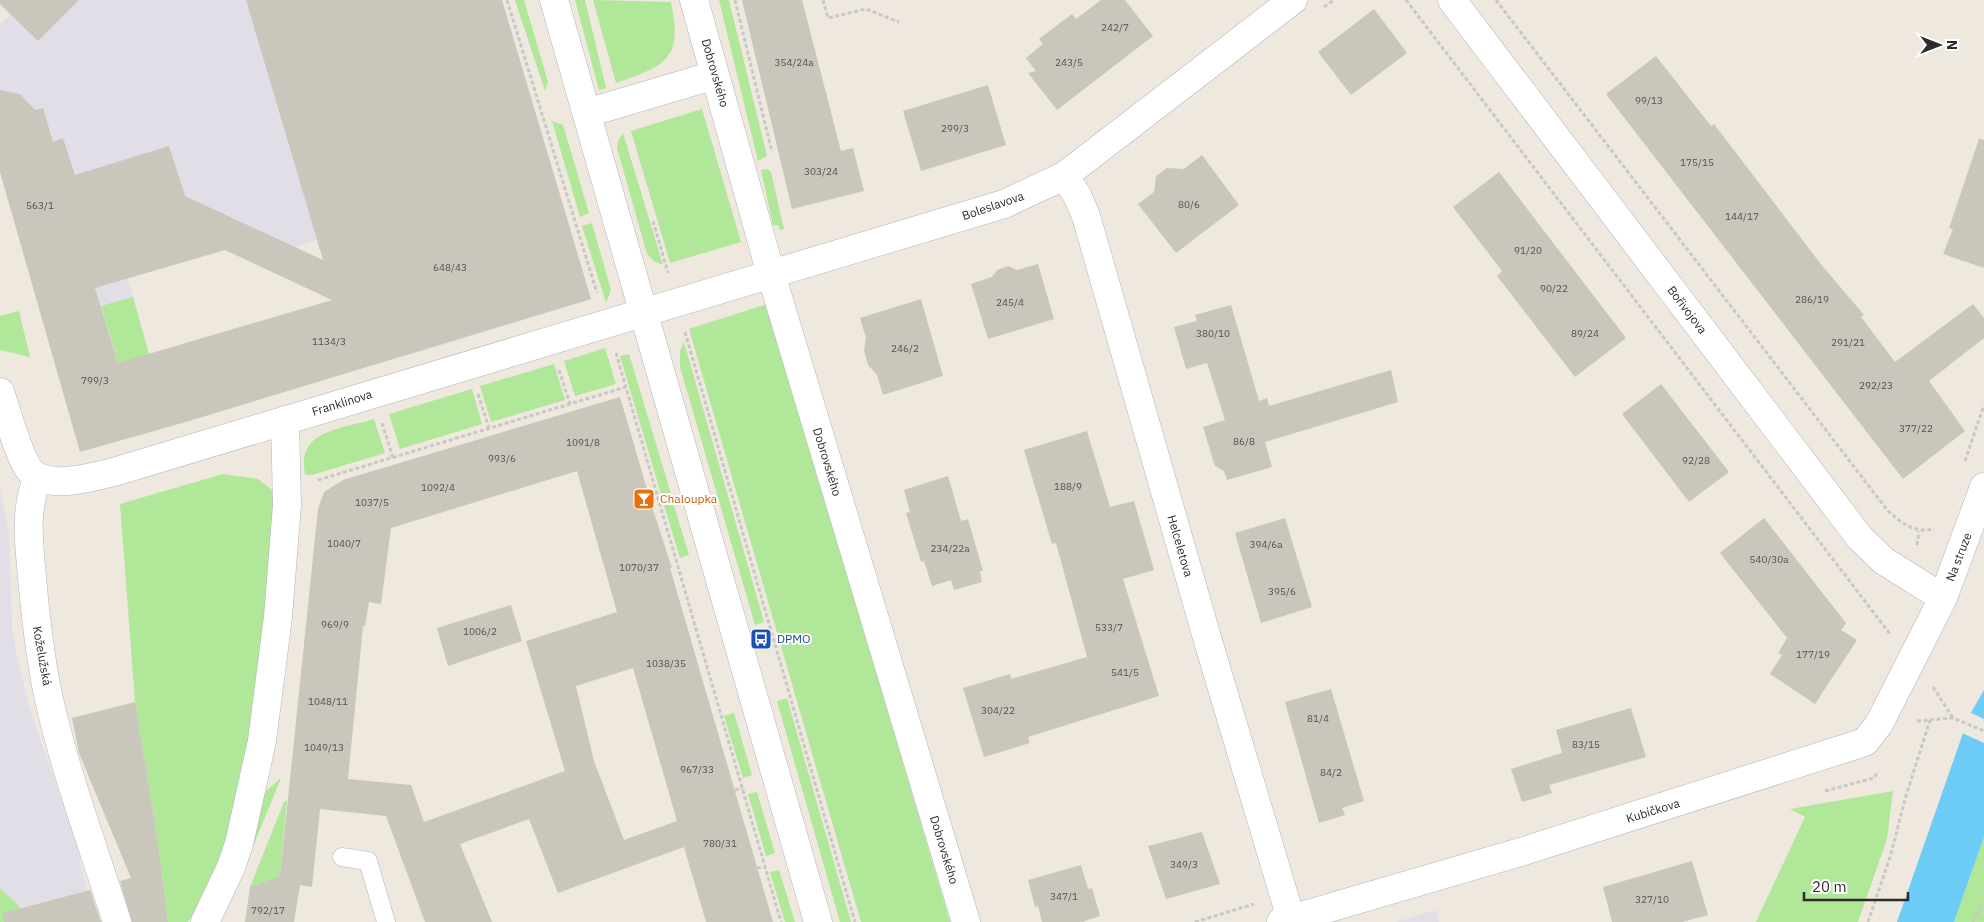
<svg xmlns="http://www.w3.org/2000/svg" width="1984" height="922" font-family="'IBM Plex Sans',sans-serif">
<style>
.industrial{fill:#e1dee7}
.green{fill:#b0e798}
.water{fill:#6cccf5}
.pier{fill:#eee8de}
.building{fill:#c9c6bc;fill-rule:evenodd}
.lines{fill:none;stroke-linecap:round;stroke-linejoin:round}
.lane-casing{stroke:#b2b4c0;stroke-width:19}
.street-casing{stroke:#b2b4c0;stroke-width:29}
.secondary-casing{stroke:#b2b4c0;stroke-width:29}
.path{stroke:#c8c8c8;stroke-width:3;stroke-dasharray:4 2.5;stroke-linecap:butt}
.lane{stroke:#fff;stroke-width:18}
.street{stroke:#fff;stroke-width:28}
.secondary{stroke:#fff;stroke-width:28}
.labels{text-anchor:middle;stroke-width:4;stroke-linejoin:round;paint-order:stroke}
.number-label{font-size:10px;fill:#535250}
.street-label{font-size:12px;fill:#2c2c2c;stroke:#fff}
.food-label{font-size:12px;fill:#c56008;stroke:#fff;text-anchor:start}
.transit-label{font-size:12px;fill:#164399;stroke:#fff;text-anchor:start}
</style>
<rect width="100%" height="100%" fill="#eee8de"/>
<path class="industrial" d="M 14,0 L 502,0 L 591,299 L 406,356 L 385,286 L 317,240 L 294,247 L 110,220 L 133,297 L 44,324 L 0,172 L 0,25 L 10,15 L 5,9 Z
M 0,489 L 9,532 L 12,627 L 16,653 L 29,706 L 77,847 L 87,891 L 35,904 L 26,913 L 0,888 Z
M 1436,910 L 1439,922 L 1396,922 Z"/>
<path class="green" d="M 515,0 L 524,0 L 548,82 L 545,91 Z
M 575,0 L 585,0 L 606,88 L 599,90 Z
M 593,0 L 671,2 C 683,60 666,65 616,83 Z
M 719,0 L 729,0 L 767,156 L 758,161 Z
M 702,109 L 741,242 L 670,263 L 631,131 Z
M 552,121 L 563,125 L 589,213 L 580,217 Z
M 623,133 L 663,265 L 654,261 L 647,254 L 617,148 L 618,141 Z
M 767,169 L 771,172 L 784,229 L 780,230 L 778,225 L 773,225 L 761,170 Z
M 592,223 L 611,290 L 606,303 L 582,226 Z
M 133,297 L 153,368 L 120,369 L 101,306 Z
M 767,304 L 950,922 L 861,922 L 689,329 Z
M 19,311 L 30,357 L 0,350 L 0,316 Z
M 684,342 L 764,622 L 755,625 L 680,367 L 680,350 Z
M 605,348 L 616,384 L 575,396 L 564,361 Z
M 629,354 L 671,494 L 662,497 L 620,356 Z
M 554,364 L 565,400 L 491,422 L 480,386 Z
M 472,389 L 482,424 L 400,449 L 389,414 Z
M 374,419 L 385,453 L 312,475 L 305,474 C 296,430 342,429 374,419 Z
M 223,474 L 258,479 L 277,494 C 267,592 261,691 238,788 C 227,837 217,879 188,922 L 168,922 L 157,836 L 135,702 L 120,504 Z
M 672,499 L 689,555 L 680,558 L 663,502 Z
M 787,698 L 851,922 L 840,922 L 777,701 Z
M 734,713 L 752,775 L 743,778 L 724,716 Z
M 281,778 L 248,859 L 266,791 Z
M 1893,791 L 1887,839 L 1858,922 L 1756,922 L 1805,817 L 1790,809 Z
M 757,792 L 775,853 L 766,856 L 748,794 Z
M 287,800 L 280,876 L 250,887 L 284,802 Z
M 1984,837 L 1984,922 L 1954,922 Z
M 779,870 L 795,922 L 785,922 L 770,872 Z
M 0,888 L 26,913 L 16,922 L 0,922 Z"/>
<path class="water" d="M 1984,690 L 1984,837 L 1954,922 L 1897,922 L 1969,716 Z"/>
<path class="pier" d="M 1969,712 L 1984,719 L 1984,743 L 1962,733 Z"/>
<path class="building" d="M 0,0 L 79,0 L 38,41 L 0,4 Z
M 246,0 L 502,0 L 591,299 L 189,421 L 80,452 L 0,172 L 0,90 L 20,94 L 35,110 L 43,108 L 53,142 L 63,138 L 75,175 L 169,146 L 185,196 L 323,260 ZM 225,250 L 332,300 L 118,363 L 95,288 Z
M 742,0 L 802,0 L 841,151 L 853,148 L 864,191 L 792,209 Z
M 1101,0 L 1125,0 L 1153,36 L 1057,110 L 1028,73 L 1036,71 L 1026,58 L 1043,44 L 1039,39 L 1072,14 L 1076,19 Z
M 1374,9 L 1407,53 L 1351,95 L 1318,52 Z
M 1656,56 L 1711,126 L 1714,124 L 1820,263 L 1864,315 L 1861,317 L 1895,362 L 1973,304 L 1984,318 L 1984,338 L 1929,381 L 1965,431 L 1903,479 L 1606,94 Z
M 988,85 L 1006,145 L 921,171 L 903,111 Z
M 1979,139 L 1984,140 L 1984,268 L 1943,254 L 1953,229 L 1949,228 Z
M 1202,155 L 1239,205 L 1176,253 L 1138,204 L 1154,192 L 1156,176 L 1167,168 L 1184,169 Z
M 1499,172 L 1626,338 L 1575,377 L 1497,276 L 1502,271 L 1453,207 Z
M 1038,264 L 1054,319 L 988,339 L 971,284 L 992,277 L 997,270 L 1008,266 L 1017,270 Z
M 921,299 L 943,376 L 883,395 L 877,375 L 868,365 L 864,350 L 866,338 L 860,318 Z
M 1231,305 L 1259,401 L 1267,398 L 1269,406 L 1391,370 L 1398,402 L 1265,442 L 1272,467 L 1227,480 L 1224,471 L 1215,466 L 1213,460 L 1203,427 L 1225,420 L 1207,363 L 1186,369 L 1174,327 L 1197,321 L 1195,315 Z
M 1661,384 L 1729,472 L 1689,502 L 1622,414 Z
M 620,397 L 654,513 L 672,568 L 670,568 L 773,922 L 706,922 L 684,847 L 558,893 L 529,819 L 460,844 L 492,922 L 425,922 L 386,816 L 320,809 L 312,887 L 300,885 L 294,922 L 245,922 L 250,887 L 280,876 L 318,509 L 324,492 L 343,480 ZM 577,471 L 617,612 L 526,641 L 565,771 L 424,822 L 411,785 L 348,779 L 363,626 L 365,626 L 369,602 L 381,604 L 391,528 ZM 633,668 L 677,821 L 624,840 L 594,761 L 576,686 Z
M 1087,431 L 1110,507 L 1134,501 L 1154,570 L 1123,579 L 1159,696 L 1028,737 L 1030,743 L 984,757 L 963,688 L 1010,674 L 1011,679 L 1087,657 L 1056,543 L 1052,544 L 1024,450 Z
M 948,476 L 961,521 L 968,519 L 983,571 L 980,571 L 982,582 L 954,590 L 951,580 L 932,586 L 924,561 L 921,562 L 906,513 L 910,512 L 904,490 Z
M 1285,518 L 1312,607 L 1261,623 L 1235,533 Z
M 1764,518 L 1846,623 L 1841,630 L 1857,640 L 1815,704 L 1770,674 L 1782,655 L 1778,653 L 1787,638 L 1720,553 Z
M 511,605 L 522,641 L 448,666 L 437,628 Z
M 1331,689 L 1364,801 L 1342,808 L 1345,815 L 1319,823 L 1285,702 Z
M 135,702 L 157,836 L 168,922 L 132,922 L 120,881 L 131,878 L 79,753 L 72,718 Z
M 1631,708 L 1646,757 L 1549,785 L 1552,793 L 1522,802 L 1511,769 L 1562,753 L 1556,730 Z
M 1202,832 L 1220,884 L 1166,899 L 1148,846 Z
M 1692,861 L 1708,915 L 1682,922 L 1612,922 L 1603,887 Z
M 1081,865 L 1088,889 L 1092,888 L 1100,916 L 1082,922 L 1042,922 L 1038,906 L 1035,907 L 1028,880 Z
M 90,890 L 101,922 L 4,922 L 3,913 Z"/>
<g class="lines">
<g class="lane-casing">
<path id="lane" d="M 342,857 L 368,861 L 386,922"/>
</g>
<g class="street-casing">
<path id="street" d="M 694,0 L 771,274 L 966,922
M 1452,0 L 1860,538 L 1884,561 L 1943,598
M 587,113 L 715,75
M 1064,176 L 1077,195 L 1086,216 L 1208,641 L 1291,919
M 0,392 C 7,411 19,459 31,472 C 49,490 93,477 114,472 L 1004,204 L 1064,176 L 1293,0
M 38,477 C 24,510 29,543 32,577 C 36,622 41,669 52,712 C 69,783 95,852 117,922
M 205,922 L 231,867 L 239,844 L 262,741 L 278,617 L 287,505 L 285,420
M 1281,922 L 1524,851 L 1865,742 L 1879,724 L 1943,598 L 1984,487"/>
</g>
<g class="secondary-casing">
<path id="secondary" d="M 554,0 L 818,922"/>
</g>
<path class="path" d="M 507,0 L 597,293
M 735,0 L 772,152
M 823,0 L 828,18 L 866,9 L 899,22
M 1406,0 L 1890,634
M 1496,0 L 1888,511 C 1903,524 1913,533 1934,529
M 1324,7 L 1334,0
M 653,221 L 668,273
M 685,332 L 855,922
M 616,353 L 781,922
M 559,370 L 570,404
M 478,394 L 489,428
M 382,423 L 393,458
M 1965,461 L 1984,405
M 318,480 L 626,387
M 1917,545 L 1919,531
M 1933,687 L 1953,718
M 1917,721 L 1953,718 L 1984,731
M 735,790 L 743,788
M 1825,791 L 1874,778 L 1878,771
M 757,868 L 766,867
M 1195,922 L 1254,904
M 1868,922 L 1891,854 L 1905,799 L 1930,720
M 1973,922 L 1984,902"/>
<use href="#lane" class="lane"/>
<use href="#street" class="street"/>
<use href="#secondary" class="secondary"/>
</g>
<defs>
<g id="bar-square" transform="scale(1.125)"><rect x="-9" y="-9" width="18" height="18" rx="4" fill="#e8710a" stroke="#fff"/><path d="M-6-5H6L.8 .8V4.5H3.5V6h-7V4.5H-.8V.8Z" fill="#fff"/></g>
<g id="bus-square" transform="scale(1.125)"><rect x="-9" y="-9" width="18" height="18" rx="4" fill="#1a4fb4" stroke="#fff"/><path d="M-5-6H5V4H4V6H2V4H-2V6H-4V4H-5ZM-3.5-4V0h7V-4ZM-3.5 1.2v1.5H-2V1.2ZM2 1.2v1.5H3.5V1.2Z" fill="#fff"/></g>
</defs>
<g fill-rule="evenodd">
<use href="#bar-square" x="644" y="499"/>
<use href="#bus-square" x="761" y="639"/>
</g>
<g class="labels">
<g class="number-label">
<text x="1115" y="31">242/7</text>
<text x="794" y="66">354/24a</text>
<text x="1069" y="66">243/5</text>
<text x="1649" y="104">99/13</text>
<text x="955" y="132">299/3</text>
<text x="1697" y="166">175/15</text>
<text x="821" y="175">303/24</text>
<text x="1189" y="208">80/6</text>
<text x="40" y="209">563/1</text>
<text x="1742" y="220">144/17</text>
<text x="1528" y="254">91/20</text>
<text x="450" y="271">648/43</text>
<text x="1554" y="292">90/22</text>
<text x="1812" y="303">286/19</text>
<text x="1010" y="306">245/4</text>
<text x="1213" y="337">380/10</text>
<text x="1585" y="337">89/24</text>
<text x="329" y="345">1134/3</text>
<text x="1848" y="346">291/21</text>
<text x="905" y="352">246/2</text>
<text x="95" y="384">799/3</text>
<text x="1876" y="389">292/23</text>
<text x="1916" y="432">377/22</text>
<text x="1244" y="445">86/8</text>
<text x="583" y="446">1091/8</text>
<text x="502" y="462">993/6</text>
<text x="1696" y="464">92/28</text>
<text x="1068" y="490">188/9</text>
<text x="438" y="491">1092/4</text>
<text x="372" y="506">1037/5</text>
<text x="344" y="547">1040/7</text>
<text x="1266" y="548">394/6a</text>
<text x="950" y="552">234/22a</text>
<text x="1769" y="563">540/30a</text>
<text x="639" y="571">1070/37</text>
<text x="1282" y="595">395/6</text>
<text x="335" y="628">969/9</text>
<text x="1109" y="631">533/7</text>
<text x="480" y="635">1006/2</text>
<text x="1813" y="658">177/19</text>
<text x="666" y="667">1038/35</text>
<text x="1125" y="676">541/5</text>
<text x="328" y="705">1048/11</text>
<text x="998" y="714">304/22</text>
<text x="1318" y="722">81/4</text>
<text x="1586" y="748">83/15</text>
<text x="324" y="751">1049/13</text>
<text x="697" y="773">967/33</text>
<text x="1331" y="776">84/2</text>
<text x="720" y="847">780/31</text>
<text x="1184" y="868">349/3</text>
<text x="1064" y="900">347/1</text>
<text x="1652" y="903">327/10</text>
<text x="268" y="914">792/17</text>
</g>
<g class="street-label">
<text transform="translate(715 73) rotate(74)" y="4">Dobrovského</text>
<text transform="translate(993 206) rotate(-19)" y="4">Boleslavova</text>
<text transform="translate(1687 310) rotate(53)" y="4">Bořivojova</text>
<text transform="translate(342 403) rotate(-17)" y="4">Franklinova</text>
<text transform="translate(827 462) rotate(73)" y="4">Dobrovského</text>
<text transform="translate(1180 546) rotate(74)" y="4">Helceletova</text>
<text transform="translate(1959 557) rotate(-69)" y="4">Na struze</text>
<text transform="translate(42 656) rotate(80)" y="4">Koželužská</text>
<text transform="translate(1653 811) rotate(-17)" y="4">Kubíčkova</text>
<text transform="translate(944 850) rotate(73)" y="4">Dobrovského</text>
</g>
<g class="food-label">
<text x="660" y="503">Chaloupka</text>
</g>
<g class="transit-label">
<text x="777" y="643">DPMO</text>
</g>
</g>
<g transform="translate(1939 45) rotate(90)" stroke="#ffffff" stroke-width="4" paint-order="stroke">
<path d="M0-4L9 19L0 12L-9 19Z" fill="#2c2c2c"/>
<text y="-8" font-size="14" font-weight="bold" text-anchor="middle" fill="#2c2c2c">N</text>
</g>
<path d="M1804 892v8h104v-8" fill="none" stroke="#2c2c2c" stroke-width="2.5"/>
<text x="1812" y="892" font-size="15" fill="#2c2c2c" stroke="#ffffff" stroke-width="4" paint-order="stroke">20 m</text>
</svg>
